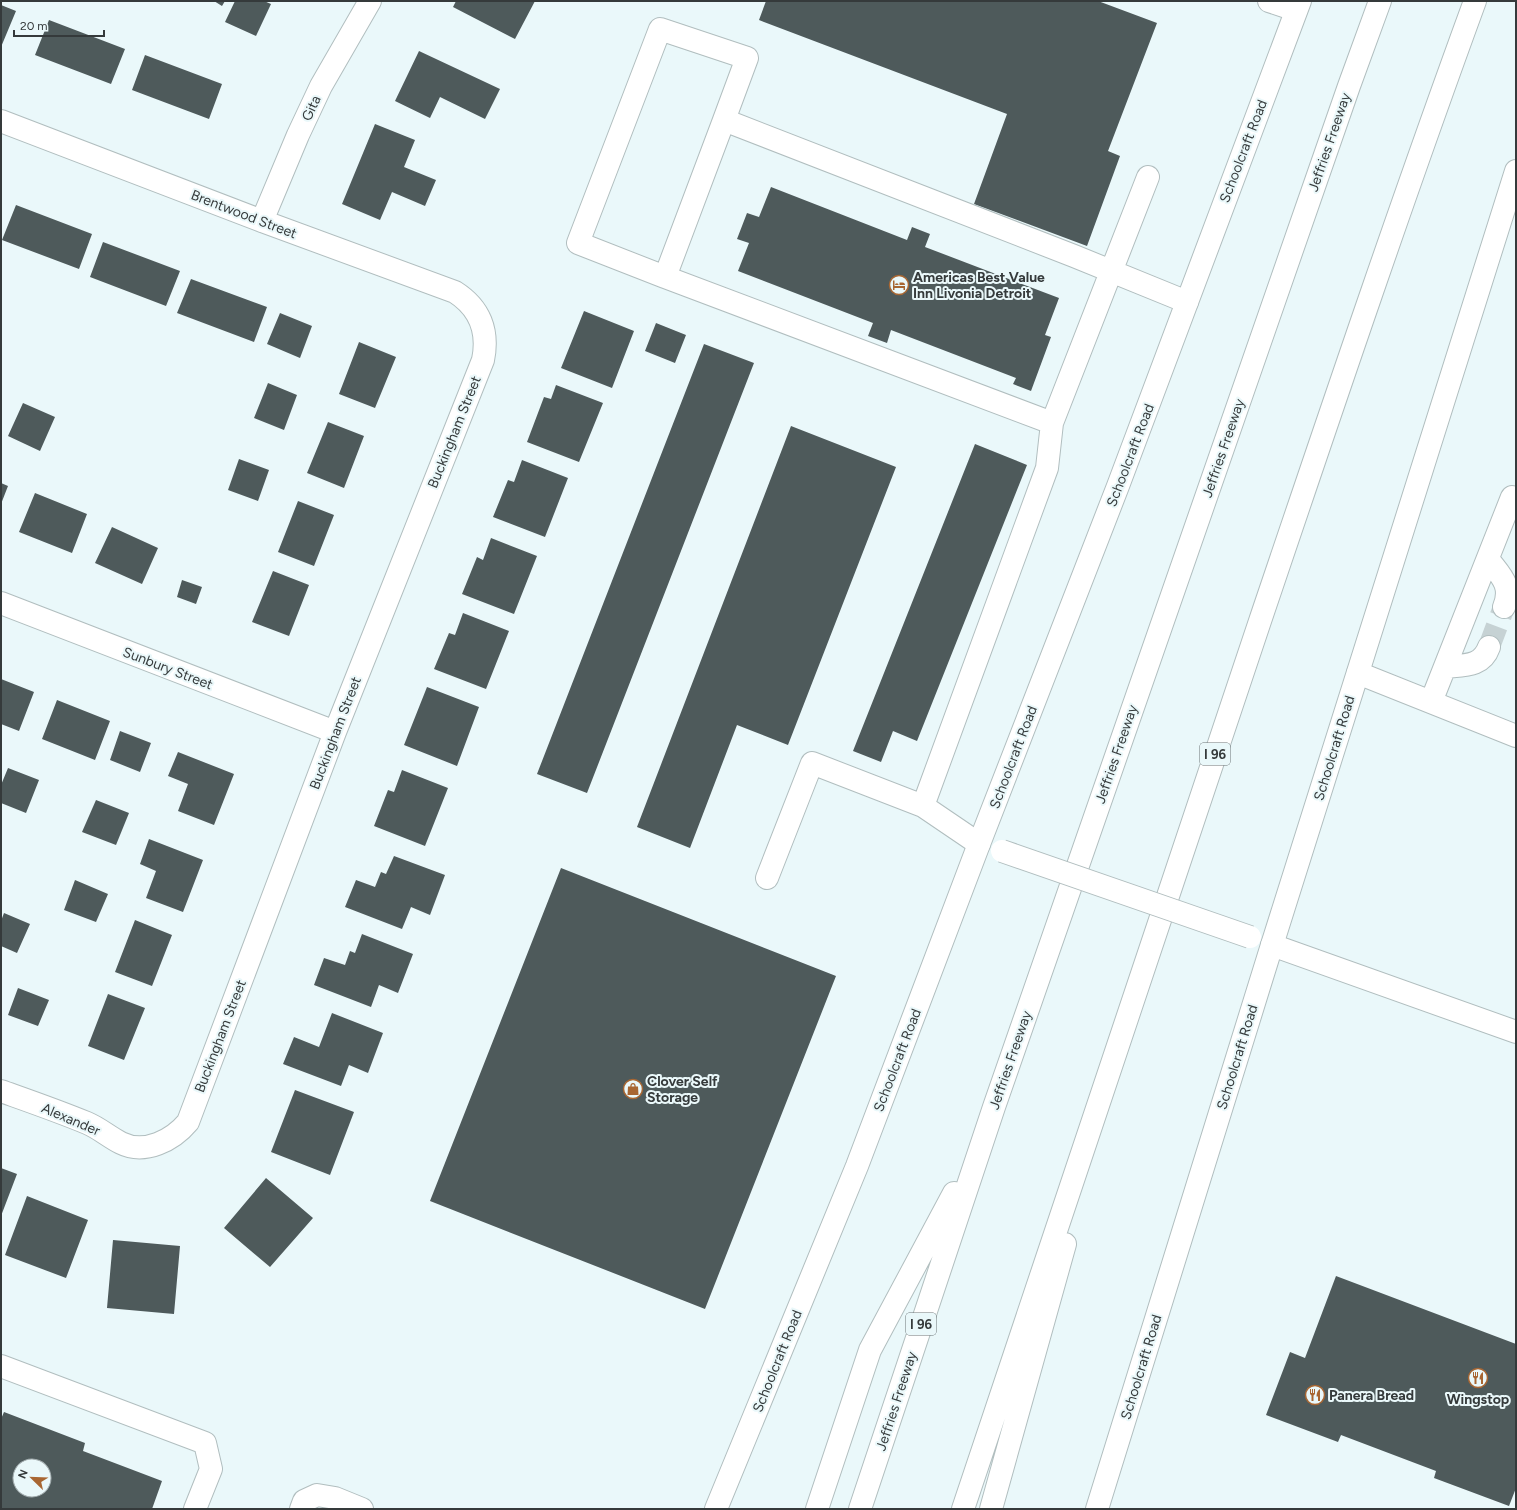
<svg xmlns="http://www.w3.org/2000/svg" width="1517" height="1510" font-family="Figtree,sans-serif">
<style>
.building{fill:#4e5a5b;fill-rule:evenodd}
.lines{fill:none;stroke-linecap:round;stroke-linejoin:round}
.minor-tunnel{stroke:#c6d2d4;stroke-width:22;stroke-dasharray:22 11;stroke-linecap:butt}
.minor-casing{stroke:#b1bebf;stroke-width:24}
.major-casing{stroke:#b1bebf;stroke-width:24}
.highway-casing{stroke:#b1bebf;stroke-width:24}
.minor{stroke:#fff;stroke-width:22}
.major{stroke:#fff;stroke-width:22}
.highway{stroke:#fff;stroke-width:22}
.major-bridge-casing{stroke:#b1bebf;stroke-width:24;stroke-linecap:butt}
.major-bridge{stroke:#fff;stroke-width:22}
.labels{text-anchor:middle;stroke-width:4;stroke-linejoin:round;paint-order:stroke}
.shield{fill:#eaf8fa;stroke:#6b7374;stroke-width:1}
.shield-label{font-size:13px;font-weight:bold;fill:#353a3b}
.street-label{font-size:14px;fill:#353a3b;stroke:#eaf8fa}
.poi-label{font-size:14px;font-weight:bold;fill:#353a3b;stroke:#eaf8fa;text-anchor:start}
</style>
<rect width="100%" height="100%" fill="#eaf8fa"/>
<path class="building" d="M 214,1 L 225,1 L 222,6 Z
M 235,1 L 264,1 L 271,4 L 256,36 L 225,22 Z
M 456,1 L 535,1 L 515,39 L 453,7 Z
M 766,1 L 1098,1 L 1157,23 L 1108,151 L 1120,156 L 1087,246 L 974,204 L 1007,114 L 759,20 Z
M 1,5 L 16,11 L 1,47 Z
M 49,20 L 125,49 L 111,84 L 35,55 Z
M 419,51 L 500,89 L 485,119 L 440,97 L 430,118 L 395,101 Z
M 145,55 L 222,84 L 209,119 L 132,90 Z
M 375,124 L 415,140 L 404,167 L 436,180 L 425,206 L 392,192 L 380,220 L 342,204 Z
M 771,187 L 907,240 L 912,227 L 930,234 L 925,247 L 1059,298 L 1045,335 L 1051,337 L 1031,391 L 1013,384 L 1016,378 L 891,330 L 887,343 L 868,336 L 873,323 L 738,271 L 749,243 L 737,239 L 747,213 L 759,217 Z
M 16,205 L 92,234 L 79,269 L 2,240 Z
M 103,242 L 180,271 L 166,306 L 90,277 Z
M 191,279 L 267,307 L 254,342 L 177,313 Z
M 584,311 L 634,331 L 612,388 L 561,368 Z
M 280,313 L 312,326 L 300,358 L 267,344 Z
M 656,323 L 686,335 L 675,363 L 645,351 Z
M 359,342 L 396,357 L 375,408 L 339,394 Z
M 704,344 L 754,363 L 587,793 L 537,774 Z
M 268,383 L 297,395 L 284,430 L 254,418 Z
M 556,385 L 603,403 L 579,462 L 527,442 L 544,397 L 551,399 Z
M 23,403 L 55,417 L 40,451 L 8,436 Z
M 328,422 L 364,436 L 344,488 L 307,473 Z
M 791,426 L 896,467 L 788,745 L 737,725 L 690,848 L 637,827 Z
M 975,444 L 1027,465 L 917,741 L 893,731 L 881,762 L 853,751 Z
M 239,459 L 269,470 L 258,501 L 228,490 Z
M 522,460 L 568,478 L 545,537 L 493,517 L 508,480 L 514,482 Z
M 1,483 L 8,486 L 1,504 Z
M 35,493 L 87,514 L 72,553 L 19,532 Z
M 298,501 L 334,515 L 314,566 L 278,552 Z
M 112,527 L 158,548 L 142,584 L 95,563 Z
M 491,538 L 537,556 L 514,614 L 462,594 L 477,557 L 483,560 Z
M 273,571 L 309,585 L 289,636 L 252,622 Z
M 182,580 L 202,587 L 196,604 L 177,597 Z
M 463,613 L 509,631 L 486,689 L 434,669 L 449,633 L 455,635 Z
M 1,679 L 34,692 L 19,731 L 1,724 Z
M 427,687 L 479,707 L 457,766 L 404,745 Z
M 57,700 L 110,721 L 95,760 L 42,739 Z
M 120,731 L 151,743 L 140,772 L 110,760 Z
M 178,752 L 234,774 L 214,825 L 178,811 L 188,784 L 168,776 Z
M 8,768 L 39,780 L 26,813 L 1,803 L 1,785 Z
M 402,770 L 448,788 L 425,846 L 374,826 L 388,790 L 394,792 Z
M 96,800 L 129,813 L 116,845 L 82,832 Z
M 149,839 L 203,860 L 183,912 L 146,898 L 156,871 L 140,864 Z
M 394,856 L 445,875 L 430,915 L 411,907 L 402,929 L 345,907 L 356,880 L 375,887 L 381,872 L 386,874 Z
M 561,868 L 836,976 L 705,1309 L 430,1201 Z
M 75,880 L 108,894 L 96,922 L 64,910 Z
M 4,913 L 30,924 L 17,953 L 1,946 L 1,921 Z
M 135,920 L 172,935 L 152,986 L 115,972 Z
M 362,934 L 413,954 L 398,993 L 379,985 L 371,1007 L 314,985 L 324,958 L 345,965 L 350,951 L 355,953 Z
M 18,988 L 49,1000 L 38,1026 L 8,1015 Z
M 108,994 L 145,1008 L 124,1060 L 88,1046 Z
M 332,1013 L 383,1033 L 368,1073 L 349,1065 L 341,1086 L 283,1064 L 294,1037 L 319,1047 Z
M 295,1090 L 354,1112 L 330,1175 L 271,1152 Z
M 1,1168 L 17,1174 L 1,1216 Z
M 266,1178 L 313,1218 L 270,1267 L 224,1228 Z
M 27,1196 L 88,1220 L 66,1278 L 5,1255 Z
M 113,1240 L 180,1246 L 174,1314 L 107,1308 Z
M 1336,1276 L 1516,1344 L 1515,1438 L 1516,1438 L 1516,1488 L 1509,1506 L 1434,1478 L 1436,1471 L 1341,1435 L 1338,1442 L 1266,1415 L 1290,1352 L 1305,1358 Z
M 4,1412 L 85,1443 L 83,1451 L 162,1481 L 152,1509 L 1,1509 L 1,1419 ZM 20,1466 L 44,1466 L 44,1490 L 20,1490 Z"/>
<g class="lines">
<path class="minor-tunnel" d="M 1489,647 L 1504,607"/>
<g class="minor-casing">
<path id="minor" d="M 1269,1 L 1296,10
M 724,120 L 665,277 L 578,243 L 660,29 L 747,58 L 724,120 L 1074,256 L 1187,302
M 1,121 L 262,221 L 455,292 C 480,308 489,331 483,360 L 335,732 L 188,1122 C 173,1140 145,1155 121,1143 C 109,1137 99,1128 87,1123 C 58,1111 29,1101 1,1091
M 262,221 L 298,135 L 321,86 L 370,1
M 665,277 L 1052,423 L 1148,177
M 1488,559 C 1500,575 1513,585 1504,607
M 1,603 L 335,732
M 1445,667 C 1464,665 1482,667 1489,647
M 1358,673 L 1516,736
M 1431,702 L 1512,497 L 1516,499
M 979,844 L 923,806 L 1047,468 L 1052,423
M 767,878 L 812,763 L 923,806
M 1272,945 L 1516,1032
M 1,1366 L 205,1443 L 211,1469 L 195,1509
M 301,1509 L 304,1501 L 317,1495 L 335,1498 L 362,1509"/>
</g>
<g class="major-casing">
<path id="major" d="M 716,1509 L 857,1166 L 979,844 L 1118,486 L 1300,1
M 1097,1509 L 1272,945 L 1516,171"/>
</g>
<g class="highway-casing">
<path id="highway" d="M 817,1509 L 870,1350 L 954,1193
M 860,1509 L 994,1107 L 1349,86 L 1380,1
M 963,1509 C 1061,1213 1160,917 1260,621 C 1330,414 1400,206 1475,1
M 991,1509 L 1065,1244"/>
</g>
<use href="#minor" class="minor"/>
<use href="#major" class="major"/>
<use href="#highway" class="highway"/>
<g class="major-bridge-casing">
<path id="major-bridge" d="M 1002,851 L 1250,937"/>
</g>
<use href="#major-bridge" class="major-bridge"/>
</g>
<defs>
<g id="hotel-ring" transform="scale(1)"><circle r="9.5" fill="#eaf8fa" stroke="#a86632" stroke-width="1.5"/><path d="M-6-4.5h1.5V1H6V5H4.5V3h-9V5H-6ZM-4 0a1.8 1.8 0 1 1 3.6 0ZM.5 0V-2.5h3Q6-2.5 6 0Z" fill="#a86632"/></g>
<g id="shop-ring" transform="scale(1)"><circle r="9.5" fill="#eaf8fa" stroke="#a86632" stroke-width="1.5"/><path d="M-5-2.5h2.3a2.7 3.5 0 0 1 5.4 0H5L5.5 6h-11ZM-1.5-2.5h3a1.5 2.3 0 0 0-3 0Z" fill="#a86632"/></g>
<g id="restaurant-ring" transform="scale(1)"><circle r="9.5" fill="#eaf8fa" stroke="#a86632" stroke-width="1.5"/><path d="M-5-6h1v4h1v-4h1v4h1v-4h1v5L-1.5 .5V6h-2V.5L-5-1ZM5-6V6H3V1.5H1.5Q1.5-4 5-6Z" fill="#a86632"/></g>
</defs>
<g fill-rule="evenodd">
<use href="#hotel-ring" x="899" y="285"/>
<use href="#shop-ring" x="633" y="1089"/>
<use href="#restaurant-ring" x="1478" y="1378"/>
<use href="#restaurant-ring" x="1315" y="1395"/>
</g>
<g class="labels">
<g class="shield">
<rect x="1200" y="743" width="30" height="22" rx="3"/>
<rect x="906" y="1313" width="30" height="22" rx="3"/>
</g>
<g class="shield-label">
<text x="1215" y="759">I 96</text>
<text x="921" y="1329">I 96</text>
</g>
<g class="street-label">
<text transform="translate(311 108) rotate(-65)" y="5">Gita</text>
<text transform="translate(1329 142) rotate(-71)" y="5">Jeffries Freeway</text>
<text transform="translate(1243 151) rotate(-69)" y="5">Schoolcraft Road</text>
<text transform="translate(244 214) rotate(21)" y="5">Brentwood Street</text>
<text transform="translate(454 432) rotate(-68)" y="5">Buckingham Street</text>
<text transform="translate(1223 448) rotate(-71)" y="5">Jeffries Freeway</text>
<text transform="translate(1130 455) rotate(-69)" y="5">Schoolcraft Road</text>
<text transform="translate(168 668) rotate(21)" y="5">Sunbury Street</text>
<text transform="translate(335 733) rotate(-69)" y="5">Buckingham Street</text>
<text transform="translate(1334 748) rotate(-73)" y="5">Schoolcraft Road</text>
<text transform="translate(1116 754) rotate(-71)" y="5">Jeffries Freeway</text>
<text transform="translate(1013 757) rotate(-69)" y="5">Schoolcraft Road</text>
<text transform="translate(220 1036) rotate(-69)" y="5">Buckingham Street</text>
<text transform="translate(1237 1057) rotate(-73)" y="5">Schoolcraft Road</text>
<text transform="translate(897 1060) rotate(-69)" y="5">Schoolcraft Road</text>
<text transform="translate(1010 1060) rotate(-71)" y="5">Jeffries Freeway</text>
<text transform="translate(71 1119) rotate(23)" y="5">Alexander</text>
<text transform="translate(777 1361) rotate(-68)" y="5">Schoolcraft Road</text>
<text transform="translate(1141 1367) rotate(-73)" y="5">Schoolcraft Road</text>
<text transform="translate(896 1401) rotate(-72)" y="5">Jeffries Freeway</text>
</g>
<g class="poi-label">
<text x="913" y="282">Americas Best Value<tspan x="913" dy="16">Inn Livonia Detroit</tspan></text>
<text x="647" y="1086">Clover Self<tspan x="647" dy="16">Storage</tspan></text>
<text x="1329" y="1400">Panera Bread</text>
<text x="1478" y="1404" text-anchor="middle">Wingstop</text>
</g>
</g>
<rect width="1517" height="1510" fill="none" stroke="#353a3b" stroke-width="4"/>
<g transform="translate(32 1478) rotate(293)"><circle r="19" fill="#eaf8fa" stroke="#a2acae"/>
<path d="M0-3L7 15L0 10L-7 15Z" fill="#a86632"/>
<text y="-6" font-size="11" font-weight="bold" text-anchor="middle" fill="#353a3b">N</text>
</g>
<path d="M14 30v6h90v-6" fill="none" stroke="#353a3b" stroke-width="2"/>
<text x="20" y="30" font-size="12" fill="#353a3b" stroke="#eaf8fa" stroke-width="3" paint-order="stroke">20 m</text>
</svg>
